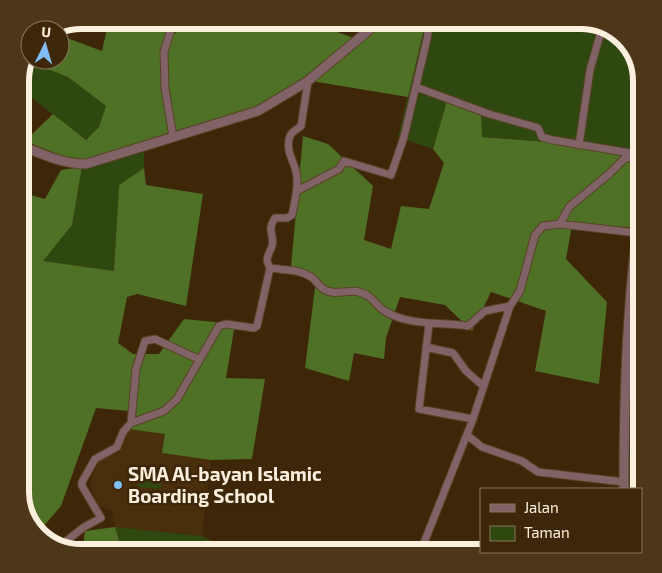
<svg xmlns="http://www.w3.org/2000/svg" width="662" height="573" font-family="'Exo 2',sans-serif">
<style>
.built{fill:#492f0c}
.green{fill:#2f480f}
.forest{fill:#4f7125}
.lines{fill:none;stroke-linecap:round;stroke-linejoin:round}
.minor-casing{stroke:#584326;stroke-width:9}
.tertiary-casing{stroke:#584326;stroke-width:11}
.minor{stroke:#816266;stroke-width:7}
.tertiary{stroke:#816266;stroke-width:9}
.poi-dot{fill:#81bdfa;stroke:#3d2708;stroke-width:2}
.labels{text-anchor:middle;stroke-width:5;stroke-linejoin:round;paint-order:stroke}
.poi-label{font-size:19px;font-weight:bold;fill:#feefdf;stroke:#3d2708;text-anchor:start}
.rim{fill:none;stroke:#feefdf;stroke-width:6}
</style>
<rect width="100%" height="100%" fill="#3d2708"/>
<path class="built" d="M 128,429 L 165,434 L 163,453 L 211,460 L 202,536 L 115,527 L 111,510 L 98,506 L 90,484 L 98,460 L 118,453 Z"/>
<path class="green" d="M 426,20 L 542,20 L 598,27 L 624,37 L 642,80 L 642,155 L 600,146 L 481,137 L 447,101 L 433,149 L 398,137 Z
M 27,61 L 68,77 L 106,106 L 99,127 L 86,140 L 20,89 L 20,76 Z
M 144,146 L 144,168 L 119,185 L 114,271 L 42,261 L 72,225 L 82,167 Z
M 623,439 L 642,445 L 641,499 L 641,489 L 624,489 Z
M 140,469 L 162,470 L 161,489 L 138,487 Z
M 115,527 L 202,536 L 232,552 L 123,553 Z"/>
<path class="forest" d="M 109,20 L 163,20 L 171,35 L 202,20 L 323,20 L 323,27 L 354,38 L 375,20 L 426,20 L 408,97 L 305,80 L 255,112 L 82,167 L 72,225 L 43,261 L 114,271 L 119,185 L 144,168 L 146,185 L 203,194 L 186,306 L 137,294 L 127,297 L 118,343 L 133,354 L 159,354 L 184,319 L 235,324 L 226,378 L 265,379 L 252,459 L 211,460 L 162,453 L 165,434 L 128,429 L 129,411 L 96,408 L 61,506 L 37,534 L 20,496 L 20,192 L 45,199 L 61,170 L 82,167 L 62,156 L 25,141 L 53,114 L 86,140 L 99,127 L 106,106 L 68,77 L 27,61 L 30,56 L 30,60 L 60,60 L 60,52 L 67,38 L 102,51 Z
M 447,101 L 481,111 L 482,137 L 600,146 L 642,155 L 642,230 L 630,227 L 572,225 L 566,259 L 607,302 L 599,384 L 535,371 L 546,311 L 491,292 L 472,331 L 445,305 L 400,297 L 386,338 L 384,359 L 354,353 L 349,381 L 305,368 L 316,279 L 291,267 L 303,136 L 328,144 L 373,186 L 364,240 L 391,249 L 401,206 L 429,209 L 444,163 L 433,149 Z
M 115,527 L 123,553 L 82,553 L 85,531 Z"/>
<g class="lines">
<g class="minor-casing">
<path id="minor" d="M 369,20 L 377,22
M 416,87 L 489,114 L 532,126 L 538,128 L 542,137 L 553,140 L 642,155
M 173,137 L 165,88 L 164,52 L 174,20
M 579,145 L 590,70 L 602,28
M 297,191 L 339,169 L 344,161 L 391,175 L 404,137 L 427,39 L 430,20
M 560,224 L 569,207 L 609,174 L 625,158 L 638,157
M 270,268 C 283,270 299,269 311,277 C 316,280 319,287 325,290 C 336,296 348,289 359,292 C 374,296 374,305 386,312 C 411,326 441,322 468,326 L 485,311 L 510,306
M 634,273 L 642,274
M 429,324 L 419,409 L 473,419
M 426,347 L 453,353 L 466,371 L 483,386
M 131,423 L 136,369 L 145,341 L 155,339 L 198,359
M 467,435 L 482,447 L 522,461 L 538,472 L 624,482
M 61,545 L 84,527 L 101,518 L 82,486 L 82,482 L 95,459 L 117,447 L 123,432 L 131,423 L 164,411 L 177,399 L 219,326 L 226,324 L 254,328 L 257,326 L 270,268 C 264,258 269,255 272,246 C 275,235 266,231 275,218 L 287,218 L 292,215 C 295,200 299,186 296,171 C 293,160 285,149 290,136 C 291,132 298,129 301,126 L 308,81
M 420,553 L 473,419 L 510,306 L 520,291 L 535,235 L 543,226 L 560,224 L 637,233"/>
</g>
<g class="tertiary-casing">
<path id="tertiary" d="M 540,20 L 595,25
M 20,145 C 41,154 63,164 86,164 L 258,111 L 308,81 L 381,20
M 624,489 C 624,392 627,294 642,198"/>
</g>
<use href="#minor" class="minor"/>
<use href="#tertiary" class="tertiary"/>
</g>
<circle class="poi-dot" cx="118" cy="485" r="5"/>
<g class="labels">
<g class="poi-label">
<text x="128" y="481">SMA Al-bayan Islamic<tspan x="128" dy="22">Boarding School</tspan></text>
</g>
</g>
<path d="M0 0H662V573H0ZM81 29H581A52 52 0 0 1 633 81V492A52 52 0 0 1 581 544H81A52 52 0 0 1 29 492V81A52 52 0 0 1 81 29Z" fill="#4c3719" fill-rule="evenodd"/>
<path class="rim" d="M81 29H581A52 52 0 0 1 633 81V492A52 52 0 0 1 581 544H81A52 52 0 0 1 29 492V81A52 52 0 0 1 81 29Z"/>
<rect x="480" y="488" width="162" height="65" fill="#3d2708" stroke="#8a775e"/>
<rect x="490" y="504" width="25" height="8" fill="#816266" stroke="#8a775e"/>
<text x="524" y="513" font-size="15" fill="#feefdf">Jalan</text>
<rect x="490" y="526" width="25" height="15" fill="#2f480f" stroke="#8a775e"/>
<text x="524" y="538" font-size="15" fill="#feefdf">Taman</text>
<g transform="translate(45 45) rotate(5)"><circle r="24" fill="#3d2708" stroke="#8a775e"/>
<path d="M0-4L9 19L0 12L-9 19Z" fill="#81bdfa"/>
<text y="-8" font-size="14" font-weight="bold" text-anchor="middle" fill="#feefdf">U</text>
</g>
</svg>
